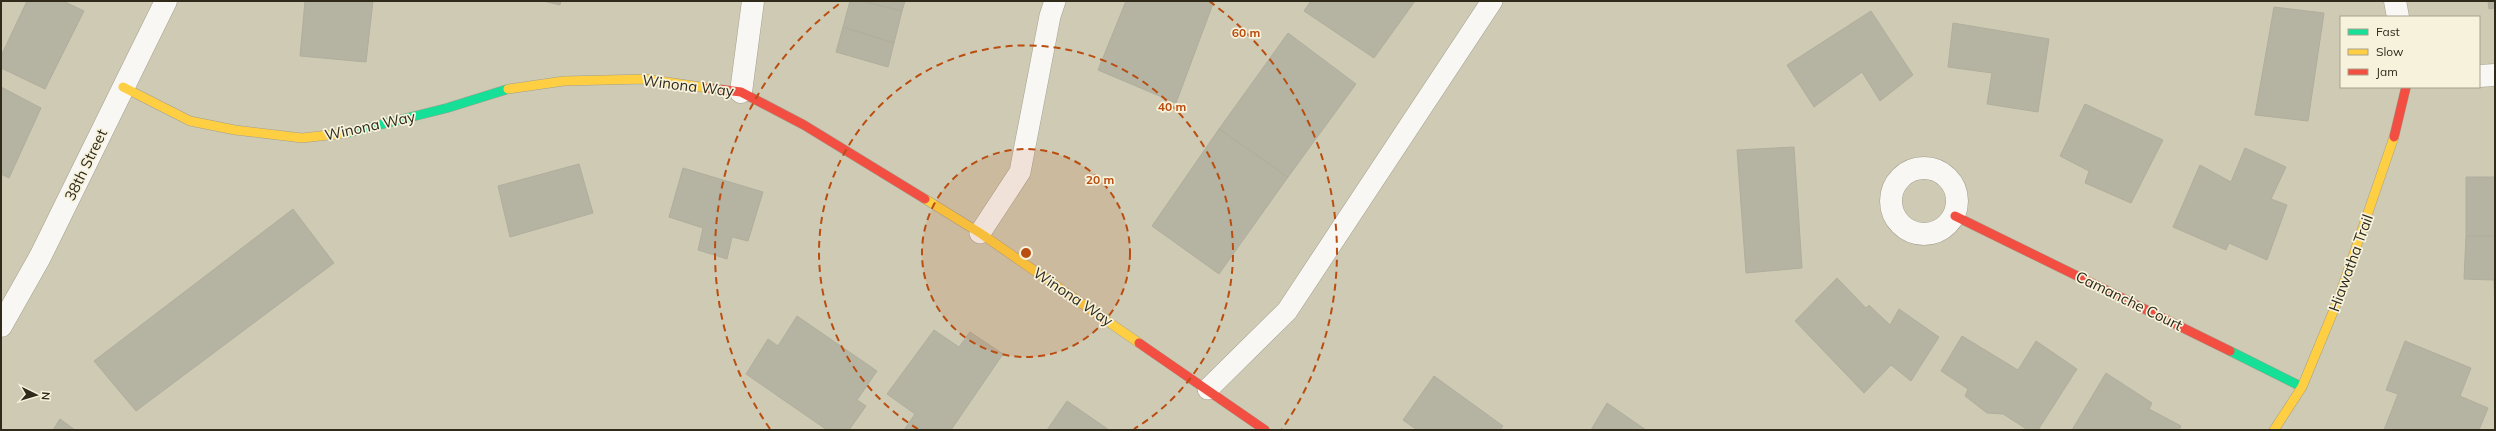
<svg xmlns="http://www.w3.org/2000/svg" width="2496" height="431" font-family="Mulish,sans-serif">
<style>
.building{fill:#b5b4a2;stroke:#b0ae9c}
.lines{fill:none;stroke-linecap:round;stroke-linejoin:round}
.lane-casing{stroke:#a39f8d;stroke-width:22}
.street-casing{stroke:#a39f8d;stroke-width:23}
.fast-casing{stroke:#a39f8d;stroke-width:10}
.slow-casing{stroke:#a39f8d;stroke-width:10}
.jam-casing{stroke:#a39f8d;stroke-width:10}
.lane{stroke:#f8f7f4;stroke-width:21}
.street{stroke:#f8f7f4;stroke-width:22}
.fast{stroke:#16e098;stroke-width:9}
.slow{stroke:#ffcf43;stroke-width:9}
.jam{stroke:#f24e42;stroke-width:9}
.ring{fill:none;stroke:#ba4d10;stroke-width:2;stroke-dasharray:7 5}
.labels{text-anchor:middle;stroke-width:3.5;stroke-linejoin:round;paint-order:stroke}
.street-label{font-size:15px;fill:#2f2a1a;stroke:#f7f2dc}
.centre{fill:#ba4d10;stroke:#f7f2dc;stroke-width:2}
.ring-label{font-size:12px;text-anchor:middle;font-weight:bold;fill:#ba4d10;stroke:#f7f2dc;stroke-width:3.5;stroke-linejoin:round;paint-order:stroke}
</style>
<rect width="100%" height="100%" fill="#cfcab3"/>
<path class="building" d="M 27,1 L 63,1 L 84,11 L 45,89 L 1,68 L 1,56 Z
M 305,1 L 373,1 L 366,62 L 300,56 Z
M 543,1 L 561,1 L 560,5 Z
M 850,1 L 862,1 L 902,11 L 894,43 L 843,27 Z
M 862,1 L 905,1 L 902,11 Z
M 1126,1 L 1214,1 L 1176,103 L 1098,70 Z
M 1311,1 L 1415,1 L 1374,58 L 1304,11 Z
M 2488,1 L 2495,1 L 2495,8 L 2489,9 Z
M 2274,7 L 2324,13 L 2308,121 L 2255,115 Z
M 1871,11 L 1913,75 L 1880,101 L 1862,72 L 1814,107 L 1787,65 Z
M 1953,23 L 2049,39 L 2038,112 L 1987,104 L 1992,73 L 1948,67 Z
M 843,27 L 894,43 L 888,67 L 836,52 Z
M 1288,33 L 1356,84 L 1288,177 L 1219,129 Z
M 1,87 L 41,108 L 9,178 L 1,174 Z
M 2085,104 L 2163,140 L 2131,203 L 2085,183 L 2089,171 L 2060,156 Z
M 1219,129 L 1288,177 L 1219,274 L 1152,226 Z
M 1794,147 L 1802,268 L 1746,273 L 1737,150 Z
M 2245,148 L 2286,167 L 2271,199 L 2287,205 L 2267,260 L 2229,243 L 2226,250 L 2173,227 L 2200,165 L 2231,182 Z
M 579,164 L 593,213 L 510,237 L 498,186 Z
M 683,168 L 763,192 L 748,241 L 732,237 L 727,259 L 698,250 L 703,228 L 669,217 Z
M 2466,177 L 2495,177 L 2495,236 L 2466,236 Z
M 293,209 L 334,263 L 136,411 L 94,361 Z
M 2466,236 L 2495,236 L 2495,315 L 2494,280 L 2464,279 Z
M 1837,278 L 1866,308 L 1869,305 L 1890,325 L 1899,309 L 1939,337 L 1911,381 L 1891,365 L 1864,393 L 1795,321 Z
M 797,316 L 877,371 L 857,400 L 866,406 L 849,430 L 827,430 L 746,374 L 768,339 L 778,346 Z
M 934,330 L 959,347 L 970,332 L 1003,354 L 951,430 L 904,430 L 915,414 L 887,394 Z
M 1962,336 L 2018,370 L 2036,341 L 2077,369 L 2038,430 L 2028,430 L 2003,414 L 1987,413 L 1965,396 L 1968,389 L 1941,371 Z
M 2405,341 L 2471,368 L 2460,396 L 2488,408 L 2479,430 L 2384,430 L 2398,394 L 2386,390 Z
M 2106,373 L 2152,403 L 2149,409 L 2181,426 L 2179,430 L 2072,430 Z
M 1434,376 L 1503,426 L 1500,430 L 1417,430 L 1403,420 Z
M 1067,401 L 1109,430 L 1047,430 Z
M 1607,403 L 1646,430 L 1591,430 Z
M 60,419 L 75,430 L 53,430 Z"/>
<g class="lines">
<g class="lane-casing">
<path id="lane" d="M 980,233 L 1020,172 L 1050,16 L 1055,1
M 1208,389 L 1287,311 L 1492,1"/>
</g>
<g class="street-casing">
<path id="street" d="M 2395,1 L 2398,17
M 2479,76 L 2495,75
M 741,92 L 753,1
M1891 201a33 33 0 1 1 66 0a33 33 0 1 1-66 0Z
M 1,326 L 40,257 L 166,1"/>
</g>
<g class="fast-casing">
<path id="fast" d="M 347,133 L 447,108 L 508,89
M 2230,351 L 2302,387"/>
</g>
<g class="slow-casing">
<path id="slow" d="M 123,87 L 190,121 L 235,130 L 302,138 L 347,133
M 508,89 L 564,81 L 646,79 L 708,88
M 925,199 L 980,233 L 1139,343
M 2274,430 L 2302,387 L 2338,300 L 2394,137"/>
</g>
<g class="jam-casing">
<path id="jam" d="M 708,88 L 741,92 L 804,125 L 925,199
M 2394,137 L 2406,87
M 1955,216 L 2230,351
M 1139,343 L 1265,430"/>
</g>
<use href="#lane" class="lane"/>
<use href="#street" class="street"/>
<use href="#fast" class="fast"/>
<use href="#slow" class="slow"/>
<use href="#jam" class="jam"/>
</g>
<circle cx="1026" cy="253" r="104" fill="#ba4d10" fill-opacity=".12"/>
<g class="ring">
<circle cx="1026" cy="253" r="104"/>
<path d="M918 429A207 207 0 1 1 1134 429"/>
<path d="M770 429A311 311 0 0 1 843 1M1209 1A311 311 0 0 1 1282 429"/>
</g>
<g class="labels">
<g class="street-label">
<text transform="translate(688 86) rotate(7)" y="5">Winona Way</text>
<text transform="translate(370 126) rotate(-12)" y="5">Winona Way</text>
<text transform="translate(86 165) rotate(-64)" y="5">38th Street</text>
<text transform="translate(2351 263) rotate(-70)" y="5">Hiawatha Trail</text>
<text transform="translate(1073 297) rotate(34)" y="5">Winona Way</text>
<text transform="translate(2129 301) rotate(26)" y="5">Camanche Court</text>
</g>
</g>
<circle cx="1026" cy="253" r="6" class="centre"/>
<g class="ring-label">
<text x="1246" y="37">60 m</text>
<text x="1172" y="111">40 m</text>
<text x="1100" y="184">20 m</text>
</g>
<rect width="2496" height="431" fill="none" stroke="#2f2a1a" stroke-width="4"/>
<rect x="2340" y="16" width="140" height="72" fill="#f7f2dc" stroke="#a7a28e"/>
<rect x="2348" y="29" width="20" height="6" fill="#16e098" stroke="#a7a28e"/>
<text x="2376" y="36" font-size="12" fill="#2f2a1a">Fast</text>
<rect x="2348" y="49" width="20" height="6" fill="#ffcf43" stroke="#a7a28e"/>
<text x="2376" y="56" font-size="12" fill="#2f2a1a">Slow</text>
<rect x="2348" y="69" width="20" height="6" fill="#f24e42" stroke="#a7a28e"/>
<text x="2376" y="76" font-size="12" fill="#2f2a1a">Jam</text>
<g transform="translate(36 395) rotate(95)" stroke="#f7f2dc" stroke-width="3" paint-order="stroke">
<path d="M0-3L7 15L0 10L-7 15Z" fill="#2f2a1a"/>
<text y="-6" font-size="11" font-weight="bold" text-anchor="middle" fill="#2f2a1a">N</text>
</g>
</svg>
